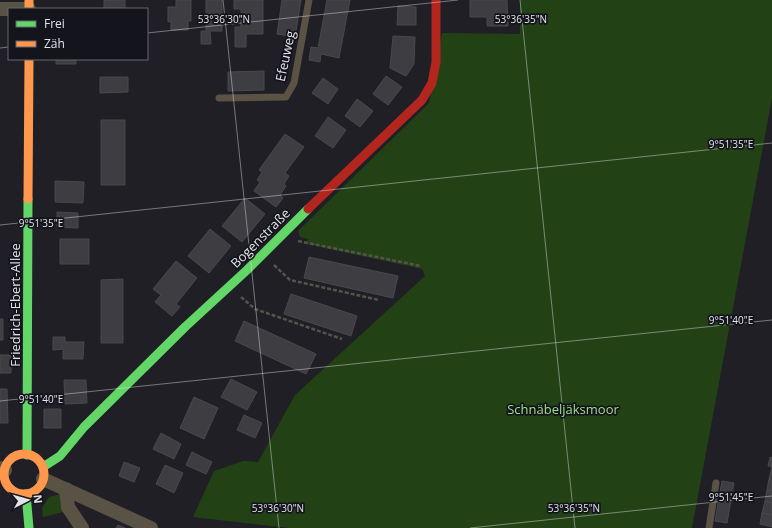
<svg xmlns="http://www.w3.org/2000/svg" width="772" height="528" font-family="'Open Sans',sans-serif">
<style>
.green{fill:#224215}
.building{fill:#3e3e42;stroke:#49484d}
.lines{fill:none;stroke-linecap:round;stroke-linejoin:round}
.path{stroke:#57524b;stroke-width:2.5;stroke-dasharray:4 2;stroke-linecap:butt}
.lane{stroke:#595245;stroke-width:7}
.street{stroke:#595245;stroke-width:14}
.fast{stroke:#63d668;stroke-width:9}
.slow{stroke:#ff974d;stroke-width:9}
.jam{stroke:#b3261e;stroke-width:9}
.ticks{fill:none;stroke:#e3e4ea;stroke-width:1;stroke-opacity:0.45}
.labels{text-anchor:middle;stroke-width:3.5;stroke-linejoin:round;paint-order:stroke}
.street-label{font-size:13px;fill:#e3e4ea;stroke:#14141d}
.park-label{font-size:13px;fill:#9fdf87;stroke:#14141d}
.ticks-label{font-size:10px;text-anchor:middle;fill:#e3e4ea;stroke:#14141d;stroke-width:3.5;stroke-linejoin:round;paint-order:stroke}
</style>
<rect width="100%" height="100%" fill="#1f1f25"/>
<path class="green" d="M 520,0 L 772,0 L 772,98 L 692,528 L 289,528 L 193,517 L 214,471 L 243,461 L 258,462 L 295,395 L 425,276 L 422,269 L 307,244 L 308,239 L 300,237 L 298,231 L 429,103 L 442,33 L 520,34 Z
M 60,494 L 64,512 L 43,517 L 42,508 L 49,497 Z"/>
<path class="building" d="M 104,0 L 125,0 L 125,9 L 104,9 Z
M 176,0 L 191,0 L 191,21 L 188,21 L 188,30 L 171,30 L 171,21 L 168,22 L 168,7 L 176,7 Z
M 206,0 L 222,0 L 222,31 L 210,31 L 211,44 L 201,44 L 201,31 L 206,31 Z
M 234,0 L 263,0 L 263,34 L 246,34 L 246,47 L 235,47 L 235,27 L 241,27 L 241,9 L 234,9 Z
M 282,0 L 301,0 L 295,37 L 277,34 Z
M 327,0 L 350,0 L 339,58 L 321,54 L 320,62 L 309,60 L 311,47 L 318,48 Z
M 470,0 L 507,0 L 508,26 L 487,26 L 487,17 L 470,17 Z
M 398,6 L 416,7 L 416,25 L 397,25 Z
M 393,36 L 415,37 L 414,64 L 406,76 L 390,68 Z
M 56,59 L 76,59 L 76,64 L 56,64 Z
M 264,71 L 264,90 L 228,91 L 228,72 Z
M 386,76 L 402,87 L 388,105 L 373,94 Z
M 100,77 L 128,77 L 128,92 L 100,93 Z
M 323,78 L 338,89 L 328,104 L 312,93 Z
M 357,99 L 373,111 L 360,127 L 345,116 Z
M 328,117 L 346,130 L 333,148 L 315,136 Z
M 101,120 L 125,120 L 125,185 L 101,185 Z
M 285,134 L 304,147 L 285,173 L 289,176 L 284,184 L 286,186 L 280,195 L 283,198 L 276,207 L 254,191 L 260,182 L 257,180 L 262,172 L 259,170 Z
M 55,181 L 84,182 L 83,203 L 55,202 Z
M 245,198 L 265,214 L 242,242 L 222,226 Z
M 57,212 L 78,213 L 78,228 L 57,227 Z
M 210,229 L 231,246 L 209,273 L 188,256 Z
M 60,239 L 89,239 L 89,264 L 60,264 Z
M 309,257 L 398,276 L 393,298 L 304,278 Z
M 176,261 L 197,278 L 176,304 L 180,307 L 172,316 L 155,302 L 161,295 L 153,289 Z
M 123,279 L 123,343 L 101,343 L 101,280 Z
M 291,294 L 357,316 L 351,336 L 284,314 Z
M 0,319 L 3,319 L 3,340 L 0,340 Z
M 244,321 L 316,354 L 306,374 L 235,341 Z
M 53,337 L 65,337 L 65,342 L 84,342 L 83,359 L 63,359 L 63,349 L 53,350 Z
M 0,355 L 11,355 L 11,373 L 0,373 Z
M 231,379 L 257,392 L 247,410 L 221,397 Z
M 64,380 L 86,380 L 87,403 L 65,404 Z
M 0,389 L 7,389 L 8,423 L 0,423 Z
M 194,397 L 218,408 L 204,439 L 180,428 Z
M 44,409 L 61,409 L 61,428 L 44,428 Z
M 244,415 L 262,423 L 255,438 L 237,430 Z
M 161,433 L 181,444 L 174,459 L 153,449 Z
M 192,452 L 212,462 L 206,474 L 186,465 Z
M 770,457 L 772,458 L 772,467 L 768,466 Z
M 124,462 L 140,468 L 134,482 L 119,476 Z
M 165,465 L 183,473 L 174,493 L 156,484 Z
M 772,467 L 772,479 L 769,479 Z
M 769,479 L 772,479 L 772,491 L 767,490 Z
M 722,481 L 734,483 L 727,523 L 715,521 Z
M 767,490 L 772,491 L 772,503 L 765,501 Z
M 765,501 L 772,503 L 772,515 L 762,513 Z
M 762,513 L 772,515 L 772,527 L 760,524 Z
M 118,525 L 125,528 L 116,528 Z"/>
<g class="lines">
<path class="path" d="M 298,241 L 421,266
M 274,265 L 290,280 L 379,300
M 241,297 L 255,309 L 342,339"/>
<path class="lane" d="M 219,98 L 286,97 L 294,83 L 309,0
M 709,528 L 716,483"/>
<path class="street" d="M 0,9 L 29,9
M 0,468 L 5,470
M 43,479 L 151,528
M 66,489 L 68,507 L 82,528"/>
<path class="fast" d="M 27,455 L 28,199
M 43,467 L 60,456 L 84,427 L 185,327 L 247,270 L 308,209
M 26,494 L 29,528"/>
<path class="slow" d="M 29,0 L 29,9
M 28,199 L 29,59
M4 474a20 20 0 1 1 40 0a20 20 0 1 1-40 0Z"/>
<path class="jam" d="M 308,209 L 422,100 L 432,83 L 436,62 L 436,0"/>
</g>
<path class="ticks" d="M 223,0 L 279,528M 520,0 L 575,528M 147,33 L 458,0M 0,48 L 9,47M 0,225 L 772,143M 0,401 L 772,320M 470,528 L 772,496"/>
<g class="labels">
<g class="street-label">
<text transform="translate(285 56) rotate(-78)" y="5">Efeuweg</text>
<text transform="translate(260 238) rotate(-45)" y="5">Bogenstraße</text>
<text transform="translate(15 305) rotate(-90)" y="5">Friedrich-Ebert-Allee</text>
</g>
<g class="park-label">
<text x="563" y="414">Schnäbeljäksmoor</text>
</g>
</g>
<g class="ticks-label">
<text x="224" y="23">53°36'30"N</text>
<text x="521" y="23">53°36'35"N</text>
<text x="731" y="148">9°51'35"E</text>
<text x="41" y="227">9°51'35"E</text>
<text x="731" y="324">9°51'40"E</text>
<text x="41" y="403">9°51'40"E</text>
<text x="731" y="501">9°51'45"E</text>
<text x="278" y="512">53°36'30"N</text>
<text x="574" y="512">53°36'35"N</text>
</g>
<rect x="8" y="8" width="140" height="52" fill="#14141d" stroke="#67676f"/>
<rect x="16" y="21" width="20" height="6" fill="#63d668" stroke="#67676f"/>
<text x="44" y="28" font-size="12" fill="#e3e4ea">Frei</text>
<rect x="16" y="41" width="20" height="6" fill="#ff974d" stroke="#67676f"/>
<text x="44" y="48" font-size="12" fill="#e3e4ea">Zäh</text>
<g transform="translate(28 500) rotate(84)" stroke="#14141d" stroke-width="3" paint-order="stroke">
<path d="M0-3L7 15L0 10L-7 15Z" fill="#e3e4ea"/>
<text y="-6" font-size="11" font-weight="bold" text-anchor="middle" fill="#e3e4ea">N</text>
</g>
</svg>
